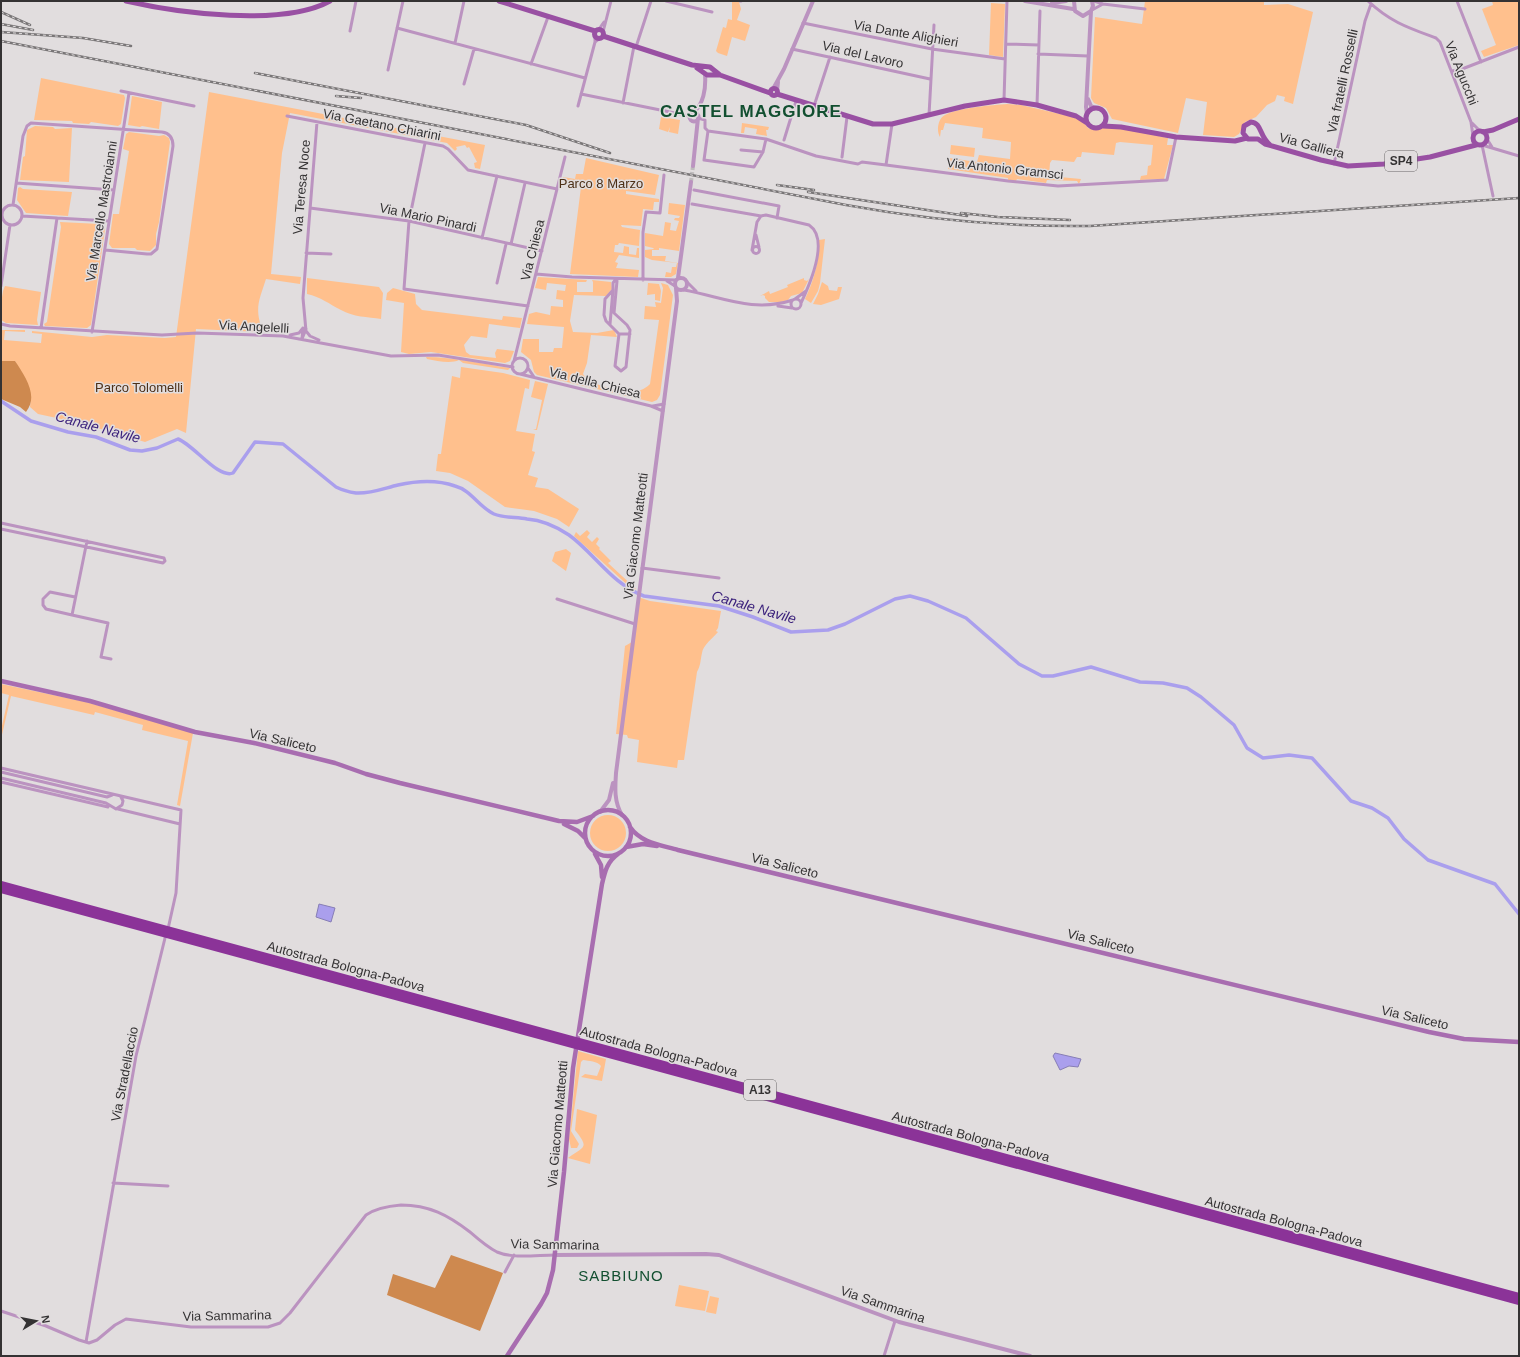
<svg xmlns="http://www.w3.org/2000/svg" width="1520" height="1357" font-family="Helvetica,sans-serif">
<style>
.green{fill:#ffc08d}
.forest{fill:#ce894f}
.water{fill:#aa9fed;stroke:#877eb5}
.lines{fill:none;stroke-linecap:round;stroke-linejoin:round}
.canal{stroke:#aa9fed;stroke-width:3.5}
.tertiary-tunnel{stroke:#bebbbc;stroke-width:4;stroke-dasharray:4 2;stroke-linecap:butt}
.minor{stroke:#bb93c0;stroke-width:3}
.tertiary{stroke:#bb93c0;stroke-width:4}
.secondary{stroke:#a86db0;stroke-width:4.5}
.primary{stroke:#9950a3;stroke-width:5}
.motorway{stroke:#8b3398;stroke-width:6}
.rail-casing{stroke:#797677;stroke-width:2.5}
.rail{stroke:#e1ddde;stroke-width:1;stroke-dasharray:3;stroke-linecap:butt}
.labels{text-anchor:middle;stroke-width:3;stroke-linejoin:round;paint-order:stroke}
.shield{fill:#e1ddde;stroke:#686566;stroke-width:1}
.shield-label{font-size:12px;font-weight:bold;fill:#343233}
.street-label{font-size:13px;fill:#343233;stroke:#e1ddde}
.park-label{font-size:13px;fill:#4d3017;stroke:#e1ddde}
.water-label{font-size:14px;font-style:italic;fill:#3c227c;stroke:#e1ddde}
.quarter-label{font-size:15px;letter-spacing:1px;fill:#124f30;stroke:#e1ddde}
.district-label{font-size:17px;font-weight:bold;letter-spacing:1px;fill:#124f30;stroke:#e1ddde}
</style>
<rect width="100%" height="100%" fill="#e1ddde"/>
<path class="green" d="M 1145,1 L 1264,1 L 1264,5 L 1288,4 L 1313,12 L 1293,104 L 1284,101 L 1285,97 L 1277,95 L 1275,101 L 1267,105 L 1256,117 L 1245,122 L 1239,134 L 1234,137 L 1203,135 L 1207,102 L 1186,98 L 1178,133 L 1112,119 L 1106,108 L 1094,103 L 1091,98 L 1095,17 L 1142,24 Z
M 1492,1 L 1519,1 L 1519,45 L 1484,57 L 1481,51 L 1496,45 L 1482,9 L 1493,5 Z
M 732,2 L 739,2 L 741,9 L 737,20 L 750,25 L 745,41 L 732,37 L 727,56 L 718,53 L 716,51 L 723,27 L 726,28 L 728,19 L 732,20 Z
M 991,3 L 1005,4 L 1003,57 L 989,55 Z
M 41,78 L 124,95 L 125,98 L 121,124 L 118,126 L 91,122 L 89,124 L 73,123 L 72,121 L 34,120 Z
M 209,92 L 485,145 L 480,169 L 475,168 L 474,163 L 477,162 L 469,147 L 467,148 L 465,145 L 456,147 L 457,149 L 455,151 L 447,143 L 290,113 L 282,153 L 271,274 L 301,277 L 300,284 L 266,279 C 259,301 254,308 263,332 L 196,329 L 186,433 L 177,429 L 145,442 L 80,423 L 38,414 L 30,407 L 31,396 L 15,361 L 1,361 L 1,330 L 25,330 L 25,332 L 5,331 L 4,340 L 41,343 L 42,334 L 32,333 L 32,331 L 92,337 L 107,335 L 165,338 L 176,337 Z
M 132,96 L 162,102 L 159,129 L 142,126 L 140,127 L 128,125 Z
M 1007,104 L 1021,105 L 1069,116 L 1082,120 L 1088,128 L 1094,130 L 1112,126 L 1168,138 L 1167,145 L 1173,145 L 1164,179 L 1140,180 L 1141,176 L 1147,175 L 1148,166 L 1151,165 L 1153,145 L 1120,142 L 1116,143 L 1114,155 L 1082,152 L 1081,157 L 1077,157 L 1074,162 L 1052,160 L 1050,163 L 1049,176 L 1081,179 L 1079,184 L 1077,181 L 1047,180 L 1046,183 L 1017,179 L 1016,181 L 1008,180 L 1008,178 L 948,169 L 949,158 L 977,162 L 979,155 L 1010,159 L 1011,142 L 982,138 L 983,128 L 945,123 L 943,130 L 941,130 L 940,137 C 936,131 938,118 945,115 C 957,108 993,105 1007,104 Z
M 661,117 L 680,120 L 678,134 L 669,132 L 670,127 L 668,132 L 659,129 Z
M 742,123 L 769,127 L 768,130 L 766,130 L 767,136 L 756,134 L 757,129 L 745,127 L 744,133 L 741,133 Z
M 35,126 L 53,127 L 55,129 L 72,128 L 69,182 L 20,180 L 23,157 L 25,156 L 27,130 Z
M 129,132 L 159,136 L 164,135 L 169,138 L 170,142 L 159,222 L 156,234 L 156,245 L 150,251 L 137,250 L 135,248 L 112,248 L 109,244 L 113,214 L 119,214 L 129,151 L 123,149 L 126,134 Z
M 951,145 L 975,148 L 974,157 L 950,154 Z
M 586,158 L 659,175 L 655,195 L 626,191 L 626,194 L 659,199 L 659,202 L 654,202 L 653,210 L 643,209 L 641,226 L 621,225 L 622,227 L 640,230 L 639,246 L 619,243 L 618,245 L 615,245 L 614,252 L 623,253 L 624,246 L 629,247 L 629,254 L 636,255 L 637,248 L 639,248 L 639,258 L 619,255 L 615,262 L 618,263 L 616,268 L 639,270 L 638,277 L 570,274 L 581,187 L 565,184 L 565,181 L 563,180 L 563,177 L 575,179 L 576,174 L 583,174 Z
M 20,187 L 23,189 L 72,192 L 68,216 L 26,213 L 17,200 L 18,188 Z
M 669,203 L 685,205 L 679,251 L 659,248 L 659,250 L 652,250 L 652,256 L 666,256 L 665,261 L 678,263 L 676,274 L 671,277 L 665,277 L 666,272 L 671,273 L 672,267 L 676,267 L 677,263 L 652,260 L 645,257 L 645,250 L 654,249 L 653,248 L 645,246 L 645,233 L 663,236 L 665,222 L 671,223 L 670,230 L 676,231 L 679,221 L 674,220 L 675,218 L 679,218 L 680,216 L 668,214 Z
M 60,222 L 100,224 L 105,229 L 91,325 L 87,328 L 45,326 L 44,324 L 47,322 L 61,227 Z
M 825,239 L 820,283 L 818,291 L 811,303 L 805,299 C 814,280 819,262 819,240 Z
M 538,277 L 587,280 L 586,282 L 577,282 L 577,292 L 593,292 L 593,282 L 592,280 L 611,282 L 612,289 L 606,296 L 574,295 L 570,321 L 573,332 L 597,333 L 614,330 L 617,337 L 591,335 L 587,363 L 583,374 L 588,381 C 605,387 635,400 650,384 L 659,320 L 644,319 L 645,306 L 656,307 L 655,302 L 661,303 L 663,288 L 661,283 L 668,285 L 673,295 L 660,395 L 657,400 L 652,402 L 537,375 L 534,372 L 531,360 L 521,352 L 523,339 L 539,339 L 539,352 L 553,352 L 554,348 L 562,348 L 564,327 L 527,324 L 529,314 L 536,312 L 550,315 L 551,306 L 563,307 L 563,300 L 556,299 L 557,290 L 565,291 L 566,285 L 547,283 L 546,290 L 535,288 Z
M 307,278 L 379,287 L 383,293 L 381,319 C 368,317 353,317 341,310 C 329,304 321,297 307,294 Z
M 804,278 L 804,280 L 807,281 L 809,279 L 802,293 L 791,296 L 788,300 L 781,302 L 769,302 L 765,298 L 765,296 L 763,295 L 760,296 L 769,291 L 770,294 L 788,287 L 787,285 Z
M 822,282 L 828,286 L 829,290 L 837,291 L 838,287 L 842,287 L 839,299 L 821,305 L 813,304 L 818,294 Z
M 648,283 L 659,284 L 661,291 L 660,301 L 655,300 L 655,294 L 647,295 Z
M 5,286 L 41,292 L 37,320 L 38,325 L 6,323 L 1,320 L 1,303 L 3,291 Z
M 393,288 L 415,294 L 416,304 L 422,310 L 502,320 L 503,316 L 522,318 L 520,328 L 489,324 L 487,338 L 471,336 L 464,345 L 466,352 L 470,355 L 496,358 L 495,353 L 497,349 L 514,351 L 510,361 L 505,363 L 431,352 L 409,354 L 401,352 L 404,303 L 386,300 L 387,293 Z
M 426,357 C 454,357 483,364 510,368 L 508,370 L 463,363 L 459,360 C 451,364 437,361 427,359 Z
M 461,367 L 503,373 L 530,380 L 529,389 L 525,388 L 516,431 L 535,434 L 532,451 L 535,452 L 528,475 L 538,478 L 535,487 L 548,489 L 579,509 L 569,527 L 557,519 L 534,511 L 505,507 L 468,481 L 450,473 L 436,471 L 438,454 L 441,454 L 452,376 L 460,378 Z
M 535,381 L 548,384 L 537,430 L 533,430 L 536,429 L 542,400 L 531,397 Z
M 587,530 L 590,533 L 587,537 L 592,542 L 597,537 L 599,539 L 596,544 L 600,548 L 599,549 L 611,561 L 608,563 L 636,589 L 633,590 L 574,536 L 576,532 L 580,536 Z
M 566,549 L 571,553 L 566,571 L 552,561 L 555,552 Z
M 638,597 L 650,601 L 721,611 L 718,628 L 716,631 L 718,632 C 713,638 703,645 702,653 C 700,662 701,664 697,672 L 684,760 L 678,760 L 677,768 L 637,762 L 639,740 L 628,738 L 627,735 L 616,734 L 625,646 L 632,642 Z
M 1,684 L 86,702 L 193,733 L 180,806 L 177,805 L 188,741 L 142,730 L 143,725 L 95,712 L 94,715 L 11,696 L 1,739 L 1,730 L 9,695 L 1,693 Z
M590 833a18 18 0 1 1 36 0a18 18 0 1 1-36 0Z
M 578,1051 L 606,1059 L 602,1081 L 581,1077 L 585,1074 L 597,1076 L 601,1066 C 597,1061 589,1061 583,1060 L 581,1062 L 571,1131 L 579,1144 L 577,1148 L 571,1148 L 569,1139 Z
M 577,1109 L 597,1115 L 590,1164 L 568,1158 C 584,1146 590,1149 575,1130 Z
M 679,1285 L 709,1291 L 705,1311 L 675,1306 Z
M 710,1296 L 719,1298 L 716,1314 L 706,1312 Z"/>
<path class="forest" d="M 1,361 L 15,361 C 25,376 39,396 26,412 L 20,407 L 1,399 Z
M 451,1255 L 503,1273 L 480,1331 L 387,1295 L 393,1274 L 435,1288 Z"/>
<path class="water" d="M 319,904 L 335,908 L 331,922 L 316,917 Z
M 1055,1053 L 1081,1059 L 1078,1067 L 1069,1066 L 1060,1070 L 1053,1056 Z"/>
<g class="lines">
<path class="canal" d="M 1,401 L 31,421 L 68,432 L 96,437 L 130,450 L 142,451 L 157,448 L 178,439 C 194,445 218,479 233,473 L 255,442 L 283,444 L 336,487 C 342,490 349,492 356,493 C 370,494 385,488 398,485 C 416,481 438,480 455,486 C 471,490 479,507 494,514 C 504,518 516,517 527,519 C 541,520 557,527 569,535 C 594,553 613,585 644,596 L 719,606 L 753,617 L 791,632 L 828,630 L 845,624 L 895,599 L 910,596 L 928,601 L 966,618 L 1019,664 L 1042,676 L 1053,676 L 1091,667 L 1140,682 L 1163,683 L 1187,688 L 1201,697 L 1234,725 L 1247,748 L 1263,758 L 1289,755 L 1312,758 L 1351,801 L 1372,808 L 1388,818 L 1404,839 L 1428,860 L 1495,884 L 1519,914"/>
<path class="tertiary-tunnel" d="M 691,182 L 693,166"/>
<path class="minor" d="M 666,1 L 712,12
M 740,1 L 741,1
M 1094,1 L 1103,4 L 1145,9
M 1368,1 C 1390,22 1409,28 1436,38 L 1440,42 L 1471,122 L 1473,136
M 1457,1 L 1481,62
M 1092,10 L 1103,4
M 803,23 L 932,49 L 1005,59
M 397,28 L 585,78
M 599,29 L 604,22
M 350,31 L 356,1
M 603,32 L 611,1
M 595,36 L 595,42 L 600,38
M 455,43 L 464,1
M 1006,44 L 1039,45
M 636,47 L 651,1
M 792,49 L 930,79
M 1038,54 L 1088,56
M 531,64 L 548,17
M 388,70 L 403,1
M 1452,71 L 1462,69
M 1454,75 L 1462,69 L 1519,47
M 464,84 L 474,49
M 121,91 L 194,106
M 581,94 L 690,116
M 1004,100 L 1007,1
M 623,103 L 634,46
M 1037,105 L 1040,11
M 578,106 L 595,42
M 814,106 L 830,57
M 929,115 L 934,25
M 287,116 L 443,146 L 448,149 L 468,170 L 557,189
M 698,118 L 705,120 L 705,128 L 708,131 L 766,139 L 816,156 L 858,164 L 862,162 L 886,165
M 317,122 L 303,298 L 306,331 L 310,336 L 319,340
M 1472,123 L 1480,131
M 892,124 L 886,165 L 1008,181 L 1058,186 L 1167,180 L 1176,137
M 708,131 L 704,160 L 754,167 L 763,152
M 1487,139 L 1492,147
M 784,140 L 796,101
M 425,143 L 409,221 L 404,289 L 528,306
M 1482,145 L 1493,196
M 1482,145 L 1519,156
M 741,150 L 763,152 L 766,139
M 842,157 L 847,117
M 1334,164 L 1365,21 L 1371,4
M 16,183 L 114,190
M 694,190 L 779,206 L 777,218
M 692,204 L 761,216
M 13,205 L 23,136 L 27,126 L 31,123 L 162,132 C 170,133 173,138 173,146 L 157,249 L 151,254 L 147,254 L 105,250
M2 215a10 10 0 1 1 20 0a10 10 0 1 1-20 0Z
M 310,208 L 409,221 L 542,251
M 22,216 L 109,221
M 756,235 L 759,247
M 482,238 L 497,176
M 511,244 L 525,183
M752.5 250a3.5 3.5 0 1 1 7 0a3.5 3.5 0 1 1-7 0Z
M 752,250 L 757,222 L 761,216 L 766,215 L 809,225 C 830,239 809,286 801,303
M 306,253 L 331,254
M 536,274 L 572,277 L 676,280
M 616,279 L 617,281 L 614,313 L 627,325 L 630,330 L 626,367 L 621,371 L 615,366 L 619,334 L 606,321 L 604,315 L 605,299 L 613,290 L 613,283 Z
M 643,280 L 643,232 L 646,212 L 660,213 L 664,175
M 667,281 L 675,286
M 687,282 L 696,291
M 497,283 L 506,244
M 1,286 L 10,225
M 684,290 C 723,297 752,313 793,300
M791 304a5 5 0 1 1 10 0a5 5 0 1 1-10 0Z
M 795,299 L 806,291
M 778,306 L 792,308
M 1,324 L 10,326 L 162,335 L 197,333 L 283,336 L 391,356 L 438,355 L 513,367
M 610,324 L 613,290
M 41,328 L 57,218
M 92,332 L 129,93
M 619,334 L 630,334
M 290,335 L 299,333 L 303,328
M 302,339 L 303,328
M 302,339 L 306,329
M512 366a8 8 0 1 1 16 0a8 8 0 1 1-16 0Z
M 514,361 L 565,157
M 528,368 L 534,377
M 520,374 L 651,406 L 663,411
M 653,406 L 664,404
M 1,523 L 164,558 L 165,561 L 163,563 L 1,529
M 87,541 L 72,615 L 108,623 L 101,657 L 111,659
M 642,568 L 719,578
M 557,599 L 635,624
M 72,615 L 46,609 L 43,605 L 43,599 L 50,592 L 75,597
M 1,768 L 181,810 L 176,893 L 168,929
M 1,772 L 107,797 L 112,795
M 1,778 L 106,803 L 116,809 L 122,805 L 123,801 L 121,797
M 1,782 L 108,807
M 118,809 L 180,824
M 113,1183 L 168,1186
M 505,1272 L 514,1255
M 1,1311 L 46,1326 L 79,1340 L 89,1343 L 97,1340 L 115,1325 L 126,1319 L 191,1327 L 268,1327 L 280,1323 L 290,1313 L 366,1215 C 376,1208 389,1206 401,1205 C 429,1205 448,1215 470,1232 C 478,1239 487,1247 497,1252 C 514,1259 537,1255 555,1255
M 86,1342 L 136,1056 L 166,934
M 884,1356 L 895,1321"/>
<path class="tertiary" d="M 1025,1 L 1073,9
M 1074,1 L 1075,11 L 1083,16 L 1091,11 L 1093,6 L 1092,1
M 1052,3 L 1066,1
M 773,89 L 784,69 L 813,1
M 777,91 L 778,82
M 1088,99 L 1091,106 L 1096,108
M689.5 117a4.5 4.5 0 1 1 9 0a4.5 4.5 0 1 1-9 0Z
M 692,113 C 704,106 706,87 705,74
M 1087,114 L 1086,107 L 1091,11
M 693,166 L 698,118
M675 284a6 6 0 1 1 12 0a6 6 0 1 1-12 0Z
M 678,278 L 691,182
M 600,812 L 609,800 L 613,783
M 622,815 C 614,802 615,788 616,773 L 677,301 L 676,288
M 555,1255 L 706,1254 L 719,1255 L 899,1322 L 1030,1356"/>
<path class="secondary" d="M 1,681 L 90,701 L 195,732 L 254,743 L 335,763 L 366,774 L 400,783 L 559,821 L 577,822 L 593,816
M585 833a23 23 0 1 1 46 0a23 23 0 1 1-46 0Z
M 564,824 L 578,831 L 585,838
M 630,827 C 641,843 661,845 678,850 L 1429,1032 L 1464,1039 L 1519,1042
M 626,847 L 643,844 L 657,846
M 595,854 L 601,865 L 602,877
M 507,1356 L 541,1304 L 547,1293 L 553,1270 L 564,1172 L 573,1068 L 602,884 C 605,871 607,862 618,854"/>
<path class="primary" d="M 126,1 C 178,13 283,27 330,1
M 499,1 L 595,31
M594.5 34a4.5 4.5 0 1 1 9 0a4.5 4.5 0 1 1-9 0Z
M 603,36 L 692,65 L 710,67 L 720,75 L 770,93
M 697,68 L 707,75 L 719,75
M770.5 92a3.5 3.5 0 1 1 7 0a3.5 3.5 0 1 1-7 0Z
M 777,94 L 873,124 L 892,124 L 965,106 L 1004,100 L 1037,105 L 1076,116 L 1087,123
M1086 118a10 10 0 1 1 20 0a10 10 0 1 1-20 0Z
M 1103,126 L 1121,127 L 1176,137 L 1235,141 L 1247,138
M1473 138a7 7 0 1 1 14 0a7 7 0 1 1-14 0Z
M 1483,132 L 1493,130 L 1519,119
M 1270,145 C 1259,136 1262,123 1251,122 L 1244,126 L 1243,133 L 1248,139 L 1258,139 L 1265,144 L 1321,160 L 1348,166 L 1384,164 L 1430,157 L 1476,145"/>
<path class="motorway" d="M 1,884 L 1519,1296
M 1,890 L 1519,1302"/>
<g class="rail-casing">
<path id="rail" d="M 1,12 L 30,25
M 1,24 L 33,30
M 1,32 L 83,38 L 131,46
M 1,41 L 846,205 C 927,220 1007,227 1090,226 L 1519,198
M 255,73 L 526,125 L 610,153
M 336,96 L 361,98
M 777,185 L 814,190
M 808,192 L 967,216
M 961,213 L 998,217 L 1070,220"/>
</g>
<use href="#rail" class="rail"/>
</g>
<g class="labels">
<g class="shield">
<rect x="1385" y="151" width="32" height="20" rx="3"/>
<rect x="744" y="1080" width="32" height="20" rx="3"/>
</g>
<g class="shield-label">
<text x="1401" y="165">SP4</text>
<text x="760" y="1094">A13</text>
</g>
<g class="street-label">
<text transform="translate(906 33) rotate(10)" y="5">Via Dante Alighieri</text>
<text transform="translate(863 54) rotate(13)" y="5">Via del Lavoro</text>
<text transform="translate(1462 73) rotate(68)" y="5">Via Agucchi</text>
<text transform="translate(1342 81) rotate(-78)" y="5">Via fratelli Rosselli</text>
<text transform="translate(382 124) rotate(11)" y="5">Via Gaetano Chiarini</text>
<text transform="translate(1312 145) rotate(15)" y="5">Via Galliera</text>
<text transform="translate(1005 168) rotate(6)" y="5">Via Antonio Gramsci</text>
<text transform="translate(301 187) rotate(-85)" y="5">Via Teresa Noce</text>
<text transform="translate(101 211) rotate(-81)" y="5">Via Marcello Mastroianni</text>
<text transform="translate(428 217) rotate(12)" y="5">Via Mario Pinardi</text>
<text transform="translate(532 250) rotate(-76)" y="5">Via Chiesa</text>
<text transform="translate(254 326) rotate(3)" y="5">Via Angelelli</text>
<text transform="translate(595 382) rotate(14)" y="5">Via della Chiesa</text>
<text transform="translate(635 536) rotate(-83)" y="5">Via Giacomo Matteotti</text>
<text transform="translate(283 740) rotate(13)" y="5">Via Saliceto</text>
<text transform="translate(785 865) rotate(14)" y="5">Via Saliceto</text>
<text transform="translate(1101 941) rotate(14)" y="5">Via Saliceto</text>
<text transform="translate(346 966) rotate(15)" y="5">Autostrada Bologna-Padova</text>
<text transform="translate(1415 1017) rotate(13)" y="5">Via Saliceto</text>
<text transform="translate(659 1051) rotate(15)" y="5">Autostrada Bologna-Padova</text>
<text transform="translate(124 1074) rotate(-79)" y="5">Via Stradellaccio</text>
<text transform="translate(557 1124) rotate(-85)" y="5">Via Giacomo Matteotti</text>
<text transform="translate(971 1136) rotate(15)" y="5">Autostrada Bologna-Padova</text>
<text transform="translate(1284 1221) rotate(15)" y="5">Autostrada Bologna-Padova</text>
<text transform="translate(555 1244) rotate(1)" y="5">Via Sammarina</text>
<text transform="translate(883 1304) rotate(19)" y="5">Via Sammarina</text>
<text transform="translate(227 1315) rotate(-1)" y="5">Via Sammarina</text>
</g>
<g class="park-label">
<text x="601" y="188">Parco 8 Marzo</text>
<text x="139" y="392">Parco Tolomelli</text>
</g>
<g class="water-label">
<text transform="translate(98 427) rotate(15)" y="5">Canale Navile</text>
<text transform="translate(754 607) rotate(16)" y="5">Canale Navile</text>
</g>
<g class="quarter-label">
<text x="621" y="1281">SABBIUNO</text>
</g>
<g class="district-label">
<text x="751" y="117">CASTEL MAGGIORE</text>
</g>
</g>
<rect width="1520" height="1357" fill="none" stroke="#343233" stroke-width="4"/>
<g transform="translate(36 1321) rotate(80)" stroke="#e1ddde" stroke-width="3" paint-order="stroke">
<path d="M0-3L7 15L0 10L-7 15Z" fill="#343233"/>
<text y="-6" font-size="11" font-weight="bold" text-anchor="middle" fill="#343233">N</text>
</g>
</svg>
